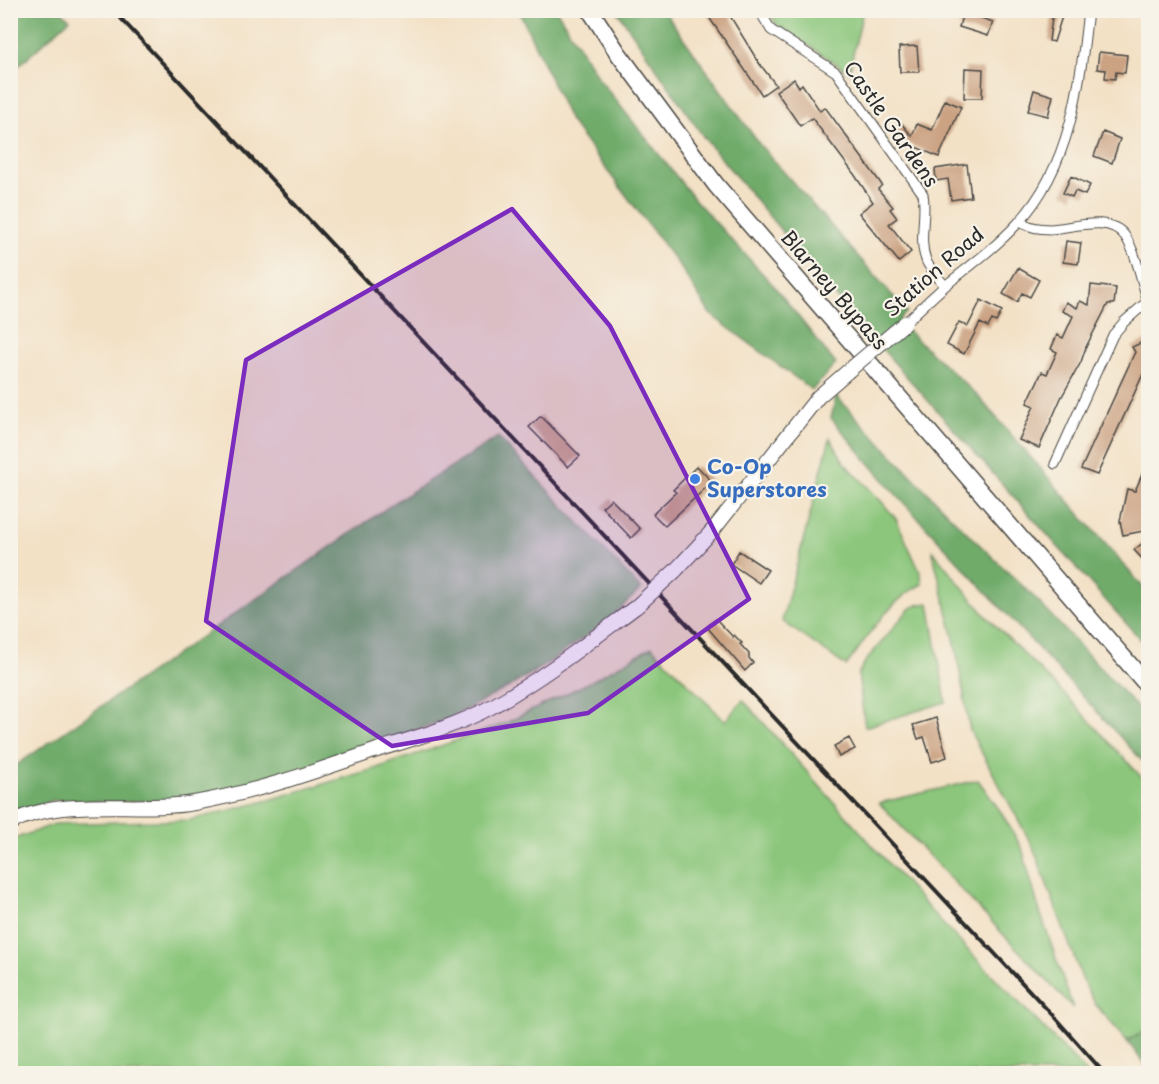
<svg xmlns="http://www.w3.org/2000/svg" width="1159" height="1084" font-family="'Playpen Sans',sans-serif">
<style>
.green{fill:#8bc67b;stroke:#5b7853;stroke-width:1.5}
.forest{fill:#70ab6b;stroke:#4e6b4b;stroke-width:1.5}
.building{fill:#cba282}
.lines{fill:none;stroke-linecap:round;stroke-linejoin:round}
.street-casing{stroke:#494642;stroke-width:11}
.secondary-casing{stroke:#494642;stroke-width:16}
.highway-casing{stroke:#494642;stroke-width:19}
.street{stroke:#fff;stroke-width:9}
.secondary{stroke:#fff;stroke-width:14}
.highway{stroke:#fff;stroke-width:16}
.rail{stroke:#2b2b2b;stroke-width:4}
.secondary-bridge-casing{stroke:#494642;stroke-width:16;stroke-linecap:butt}
.secondary-bridge{stroke:#fff;stroke-width:14}
.marked{fill:#7b2cbf;fill-opacity:0.2;stroke:#7b2cbf;stroke-width:4.5;stroke-linejoin:round}
.shop-dot{fill:#3f7fe0;stroke:#f7f3e8;stroke-width:2}
.labels{text-anchor:middle;stroke-width:4.5;stroke-linejoin:round;paint-order:stroke}
.street-label{font-size:20px;fill:#2b2b2b;stroke:#f7f3e8}
.shop-label{font-size:20px;font-weight:bold;fill:#366cbe;stroke:#f7f3e8;text-anchor:start}
</style>
<rect width="100%" height="100%" fill="#f7f3e8"/>
<filter id="ink" filterUnits="userSpaceOnUse"><feTurbulence type="fractalNoise" baseFrequency=".0167" numOctaves="2"/><feDisplacementMap in="SourceGraphic" scale="12" xChannelSelector="R" yChannelSelector="G"/><feConvolveMatrix kernelMatrix="1 2 1 2 8 2 1 2 1" color-interpolation-filters="sRGB"/></filter>
<filter id="wash" filterUnits="userSpaceOnUse"><feTurbulence type="fractalNoise" baseFrequency=".008" numOctaves="4" result="noise"/><feDisplacementMap in="SourceGraphic" scale="24" xChannelSelector="R" yChannelSelector="G"/><feGaussianBlur stdDeviation="1.35" result="paint"/><feColorMatrix in="noise" values="0 0 0 0 0 0 0 0 0 0 0 0 0 0 0 0 0 1.4 0 .05"/><feComposite in="paint" operator="in"/></filter>
<g filter="url(#wash)">
<rect width="100%" height="100%" fill="#f3e1c6"/>
<path class="green" d="M 768,11 L 863,11 L 849,72 L 777,25 Z
M 830,438 L 844,462 L 882,502 L 896,519 L 921,574 L 922,584 C 888,601 868,637 846,666 L 782,621 Z
M 932,550 L 986,616 L 1071,701 L 1148,784 L 1148,1029 L 1127,1041 L 1096,1005 L 1083,981 L 1033,847 L 970,731 L 955,643 Z
M 929,603 L 946,702 L 865,727 L 858,674 L 865,662 L 909,609 L 920,604 Z
M 652,647 L 725,721 L 743,700 L 938,919 L 1087,1073 L 11,1073 L 11,840 L 55,824 L 190,820 L 262,802 L 374,769 L 504,724 L 590,682 Z
M 978,780 L 1001,812 L 1022,848 L 1038,906 L 1073,1008 L 879,803 Z"/>
<path class="forest" d="M 11,10 L 61,11 L 70,19 L 12,72 L 11,77 Z
M 519,11 L 557,11 L 599,79 L 696,201 L 774,286 L 836,364 L 812,390 L 710,314 L 681,268 L 570,121 Z
M 617,11 L 664,11 L 760,145 L 907,312 L 899,319 L 908,331 L 976,394 L 1148,593 L 1148,648 L 842,304 L 705,139 Z
M 836,396 L 951,517 L 1033,596 L 1148,719 L 1148,767 L 892,490 L 831,418 Z
M 498,437 L 641,589 L 608,620 L 550,662 L 509,687 L 450,718 L 381,743 L 261,782 L 184,800 L 115,802 L 54,800 L 11,815 L 11,769 L 397,501 Z
M 1148,1029 L 1148,1069 L 1127,1041 Z"/>
<g id="blocks">
<path class="building" d="M 704,10 L 721,10 L 723,14 L 727,11 L 759,63 L 776,85 L 762,95 Z
M 1053,10 L 1064,10 L 1054,42 L 1049,41 Z
M 963,12 L 993,22 L 988,36 L 959,27 Z
M 917,46 L 919,72 L 900,72 L 899,47 Z
M 1099,52 L 1127,55 L 1125,73 L 1116,72 L 1115,79 L 1105,78 L 1106,70 L 1097,69 Z
M 965,68 L 983,69 L 982,98 L 964,98 Z
M 794,79 L 799,87 L 802,84 L 820,111 L 825,107 L 882,185 L 878,189 L 893,207 L 890,209 L 897,218 L 889,224 L 911,252 L 899,262 L 859,213 L 873,202 L 854,174 L 812,118 L 800,126 L 776,91 Z
M 1034,90 L 1053,96 L 1048,116 L 1028,111 Z
M 945,100 L 961,107 L 939,157 L 904,142 L 893,129 L 901,123 L 912,136 L 917,124 L 932,130 Z
M 1103,132 L 1120,139 L 1112,163 L 1094,156 Z
M 967,164 L 971,197 L 951,200 L 948,179 L 936,181 L 935,169 Z
M 1071,176 L 1090,185 L 1085,195 L 1075,191 L 1072,197 L 1063,193 Z
M 1066,241 L 1081,243 L 1078,264 L 1063,262 Z
M 1018,268 L 1039,280 L 1030,297 L 1022,293 L 1017,302 L 1003,294 Z
M 1091,285 L 1116,288 L 1114,304 L 1108,304 L 1086,347 L 1081,362 L 1061,398 L 1039,448 L 1019,440 L 1034,406 L 1027,403 L 1042,372 L 1047,374 L 1057,352 L 1051,349 L 1057,335 L 1063,338 L 1073,316 L 1062,311 L 1066,302 L 1077,308 L 1080,301 L 1089,305 Z
M 981,300 L 1002,311 L 996,322 L 992,320 L 988,327 L 980,323 L 964,354 L 947,345 L 959,322 L 968,326 Z
M 1145,341 L 1149,349 L 1149,361 L 1097,475 L 1081,469 L 1135,352 L 1132,347 Z
M 541,416 L 580,456 L 568,467 L 529,427 Z
M 1149,458 L 1149,530 L 1123,535 L 1120,521 L 1127,489 L 1135,491 Z
M 697,466 L 712,482 L 665,526 L 653,514 L 676,492 L 673,490 Z
M 611,499 L 640,529 L 631,538 L 602,507 Z
M 1149,538 L 1149,566 L 1134,550 Z
M 739,551 L 768,570 L 759,583 L 731,564 Z
M 716,619 L 733,637 L 734,635 L 742,643 L 740,644 L 749,654 L 749,658 L 753,663 L 745,671 L 707,627 Z
M 936,718 L 947,757 L 932,762 L 924,737 L 918,739 L 913,725 Z
M 849,738 L 855,749 L 839,757 L 834,746 Z"/>
</g>
</g>
<g filter="url(#ink)">
<use href="#blocks" fill-opacity="0" stroke="#494642" stroke-width="1.5"/>
<g class="lines">
<g class="street-casing">
<path id="street" d="M 759,10 L 771,30 L 836,72 L 923,194 C 927,215 918,239 926,260 C 929,269 939,278 945,286
M 1019,222 C 1029,227 1039,229 1050,229 C 1072,228 1109,214 1125,236 C 1137,254 1141,281 1148,301
M 905,323 C 918,311 931,298 945,286 C 970,266 996,247 1018,223 C 1071,166 1080,85 1088,10
M 1055,464 L 1113,335 L 1124,322 L 1148,301"/>
</g>
<g class="secondary-casing">
<path id="secondary" d="M 675,571 L 714,529 L 818,397 L 847,372
M 10,823 C 61,795 137,813 194,803 C 257,792 317,771 377,750 C 415,738 456,726 491,707 C 543,678 590,641 637,606"/>
</g>
<g class="highway-casing">
<path id="highway" d="M 590,10 L 618,53 L 716,185 L 1148,686"/>
</g>
<use href="#street" class="street"/>
<use href="#secondary" class="secondary"/>
<use href="#highway" class="highway"/>
<path class="rail" d="M 113,10 L 1056,1019 L 1105,1074"/>
<g class="secondary-bridge-casing">
<path id="secondary-bridge" d="M 847,372 L 905,323
M 637,606 L 675,571"/>
</g>
<use href="#secondary-bridge" class="secondary-bridge"/>
</g>
</g>
<path class="marked" d="M 512,209 L 610,326 L 749,599 L 588,713 L 392,746 L 206,621 L 246,360 Z"/>
<circle class="shop-dot" cx="695" cy="479" r="6"/>
<g class="labels">
<g class="street-label">
<text transform="translate(891 124) rotate(55)" y="7">Castle Gardens</text>
<text transform="translate(934 272) rotate(-41)" y="7">Station Road</text>
<text transform="translate(834 290) rotate(49)" y="7">Blarney Bypass</text>
</g>
<g class="shop-label">
<text x="707" y="474">Co-Op<tspan x="707" dy="23">Superstores</tspan></text>
</g>
</g>
<rect width="1159" height="1084" fill="none" stroke="#f7f3e8" stroke-width="36"/>
</svg>
